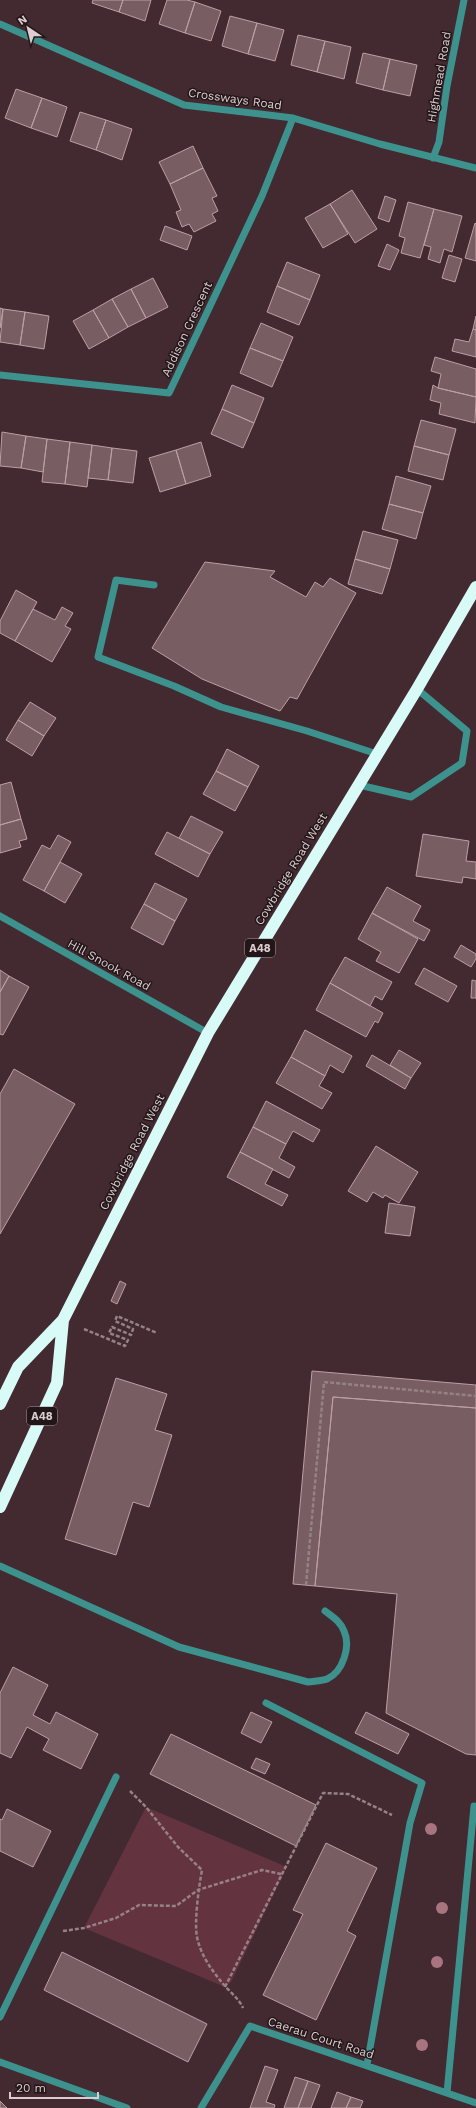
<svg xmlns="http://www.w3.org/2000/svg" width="476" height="2108" font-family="'Work Sans',sans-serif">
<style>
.green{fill:#643340}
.building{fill:#785d63;stroke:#bd9fa5}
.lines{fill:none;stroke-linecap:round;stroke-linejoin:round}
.path{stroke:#968286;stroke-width:2.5;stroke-dasharray:4 2;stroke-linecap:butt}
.minor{stroke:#3e928e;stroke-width:7}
.highway{stroke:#d8fbf8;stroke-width:12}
.tree{fill:#a87480}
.labels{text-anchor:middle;stroke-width:3;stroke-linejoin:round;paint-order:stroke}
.shield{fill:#221619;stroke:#a59699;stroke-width:1}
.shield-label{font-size:11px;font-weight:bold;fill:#ddcdd0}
.street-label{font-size:12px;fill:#ddcdd0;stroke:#221619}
</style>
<rect width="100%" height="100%" fill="#422a30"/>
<path class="green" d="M 146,1807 L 287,1867 L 231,1982 L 225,1987 L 84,1928 Z"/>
<path class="building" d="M 93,0 L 123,0 L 119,12 L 92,3 Z
M 123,0 L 151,0 L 145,21 L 119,12 Z
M 167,0 L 187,0 L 195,2 L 185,33 L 159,24 Z
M 195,2 L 221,11 L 211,41 L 185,33 Z
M 230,16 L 257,23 L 248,54 L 222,46 Z
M 257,23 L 284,30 L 275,61 L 248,54 Z
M 298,35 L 325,41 L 317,72 L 291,65 Z
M 325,41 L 351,47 L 344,79 L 317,72 Z
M 363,53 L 390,59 L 383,90 L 356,83 Z
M 390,59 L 417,65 L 410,96 L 383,90 Z
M 16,89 L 42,98 L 31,128 L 5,118 Z
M 42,98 L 67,107 L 57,137 L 31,128 Z
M 80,112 L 106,120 L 96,150 L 70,141 Z
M 106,120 L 132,129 L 122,160 L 96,150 Z
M 193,146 L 203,168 L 170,184 L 159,162 Z
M 203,168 L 217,196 L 212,198 L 218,211 L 212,214 L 216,221 L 194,232 L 189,224 L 182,227 L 176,212 L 181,210 L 170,184 Z
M 352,190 L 377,229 L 355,243 L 330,204 Z
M 385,196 L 396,200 L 389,222 L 378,218 Z
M 408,202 L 434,209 L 420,258 L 401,253 L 405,238 L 399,236 Z
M 330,204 L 348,234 L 323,248 L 305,218 Z
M 434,209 L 462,216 L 452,252 L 444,249 L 440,263 L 428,259 L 431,247 L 424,245 Z
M 475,223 L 476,224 L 476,261 L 465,258 Z
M 165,226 L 192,236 L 187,250 L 160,240 Z
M 387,244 L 399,250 L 390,270 L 378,266 Z
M 449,255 L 462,259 L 455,282 L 442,278 Z
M 287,262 L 320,275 L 310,300 L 277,286 Z
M 153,278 L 168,307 L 146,318 L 131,289 Z
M 277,286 L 310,300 L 299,325 L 267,312 Z
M 131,289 L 146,318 L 128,327 L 112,299 Z
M 112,299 L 128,327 L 109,338 L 93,310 Z
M 0,308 L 3,309 L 0,328 Z
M 3,309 L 25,312 L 20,345 L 0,342 Z
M 93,310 L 109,338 L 89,349 L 73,321 Z
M 25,312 L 49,316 L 44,349 L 20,345 Z
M 476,316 L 476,330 L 473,329 Z
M 261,323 L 293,337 L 283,361 L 250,348 Z
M 473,329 L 476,330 L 476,357 L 452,351 L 455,339 L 469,342 Z
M 250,348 L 283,361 L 272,387 L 240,373 Z
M 435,357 L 476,369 L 476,397 L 438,388 L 441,374 L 431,371 Z
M 232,385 L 264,398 L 254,423 L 222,409 Z
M 433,385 L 438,388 L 476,397 L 475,423 L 439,414 L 441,403 L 430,400 Z
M 222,409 L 254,423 L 243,448 L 211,434 Z
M 421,420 L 456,429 L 449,455 L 414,446 Z
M 2,432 L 26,436 L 21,468 L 0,466 Z
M 26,436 L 47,439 L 43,472 L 21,468 Z
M 47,439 L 70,442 L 65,484 L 42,482 Z
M 70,442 L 92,445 L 87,487 L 65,484 Z
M 201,442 L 211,476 L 186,484 L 176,450 Z
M 92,445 L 112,448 L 108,480 L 88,478 Z
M 414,446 L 449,455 L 443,480 L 408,471 Z
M 112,448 L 137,451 L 133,483 L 108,480 Z
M 176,450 L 186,484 L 160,492 L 149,458 Z
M 396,476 L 431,486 L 423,513 L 389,504 Z
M 389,504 L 423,513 L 416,539 L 382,529 Z
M 363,531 L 398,540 L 390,569 L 355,559 Z
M 355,559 L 390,569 L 382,594 L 348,584 Z
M 205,562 L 275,571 L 270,577 L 306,597 L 315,582 L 323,587 L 330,578 L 356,593 L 297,699 L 290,697 L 280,711 L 202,679 L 152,648 Z
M 16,590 L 37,602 L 15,641 L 0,633 L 0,621 Z
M 62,607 L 73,613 L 65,626 L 71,629 L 52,662 L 15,641 L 33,609 L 55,620 Z
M 30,702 L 56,718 L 44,736 L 18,720 Z
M 18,720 L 44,736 L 32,756 L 6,740 Z
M 227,749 L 259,766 L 248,787 L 216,771 Z
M 216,771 L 248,787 L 235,811 L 203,794 Z
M 11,782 L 21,819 L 0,825 L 0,785 Z
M 191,816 L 223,832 L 210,854 L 179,838 Z
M 21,819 L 27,839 L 19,841 L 21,847 L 0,853 L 0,825 Z
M 167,832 L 210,854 L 198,877 L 155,854 Z
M 423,834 L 469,841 L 466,861 L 476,862 L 476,879 L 463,877 L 462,883 L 416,876 Z
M 58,835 L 71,842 L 44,891 L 23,880 L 42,845 L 50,849 Z
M 60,862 L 82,874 L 65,903 L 44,891 Z
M 155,883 L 187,899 L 175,921 L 144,904 Z
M 387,887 L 421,906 L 413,921 L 430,930 L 424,941 L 372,913 Z
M 144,904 L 175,921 L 163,945 L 131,928 Z
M 372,913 L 418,939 L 399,973 L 376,961 L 381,952 L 358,939 Z
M 461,945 L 476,954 L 476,959 L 471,967 L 454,957 Z
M 345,957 L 392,982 L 382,1000 L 375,996 L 370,1006 L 330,983 Z
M 424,968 L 457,986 L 448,1002 L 415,984 Z
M 0,970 L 9,976 L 0,992 Z
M 9,976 L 29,987 L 3,1035 L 0,1034 L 0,992 Z
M 472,980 L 476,981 L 476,998 L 471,998 Z
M 330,983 L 383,1013 L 378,1023 L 375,1021 L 366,1037 L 316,1010 Z
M 305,1030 L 352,1056 L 343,1073 L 330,1065 L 325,1076 L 291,1057 Z
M 399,1050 L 421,1063 L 411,1078 L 390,1065 Z
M 372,1055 L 411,1078 L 405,1089 L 366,1066 Z
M 291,1057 L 325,1076 L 319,1086 L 332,1093 L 322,1109 L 276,1083 Z
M 14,1069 L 75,1104 L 0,1234 L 0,1094 Z
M 266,1101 L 320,1130 L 313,1142 L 293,1131 L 286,1144 L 253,1127 Z
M 253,1127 L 286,1144 L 279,1158 L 295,1167 L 289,1178 L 240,1152 Z
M 376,1146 L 418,1172 L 399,1203 L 385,1195 L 383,1198 L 373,1192 L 367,1202 L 348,1191 Z
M 240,1152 L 273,1169 L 265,1184 L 288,1195 L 282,1206 L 227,1177 Z
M 389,1203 L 415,1207 L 410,1236 L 385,1233 Z
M 120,1281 L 126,1284 L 117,1304 L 111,1301 Z
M 312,1371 L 476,1385 L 476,1408 L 333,1397 L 315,1586 L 293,1584 Z
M 116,1378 L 167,1394 L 155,1430 L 172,1435 L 149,1507 L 133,1502 L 116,1555 L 65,1539 Z
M 333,1397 L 476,1408 L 476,1755 L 466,1754 L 386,1713 L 397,1594 L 315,1586 Z
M 13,1667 L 48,1685 L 33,1715 L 50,1724 L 56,1712 L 98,1734 L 81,1769 L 43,1750 L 49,1739 L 27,1727 L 11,1758 L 0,1753 L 0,1693 Z
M 251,1712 L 272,1722 L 261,1743 L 241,1733 Z
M 366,1712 L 409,1734 L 398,1754 L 355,1733 Z
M 171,1734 L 316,1805 L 296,1846 L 150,1774 Z
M 256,1758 L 270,1764 L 265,1774 L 251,1768 Z
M 7,1809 L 51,1831 L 33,1867 L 0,1851 L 0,1819 L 2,1820 Z
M 326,1843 L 377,1868 L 347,1931 L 356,1936 L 316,2020 L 263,1995 L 303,1914 L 293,1910 Z
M 62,1952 L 207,2024 L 188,2062 L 44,1990 Z
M 265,2066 L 278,2070 L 266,2102 L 275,2105 L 274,2108 L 250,2108 Z
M 295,2077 L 308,2081 L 298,2108 L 284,2108 Z
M 308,2081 L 320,2085 L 311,2108 L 298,2108 Z
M 337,2092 L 351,2097 L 346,2108 L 331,2108 Z
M 351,2097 L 363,2101 L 360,2108 L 346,2108 Z
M 0,2101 L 7,2108 L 0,2108 Z"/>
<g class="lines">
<path class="path" d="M 84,1329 L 125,1346 L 128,1340 L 109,1333 L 112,1327 L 131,1335 L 133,1329 L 115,1321 L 117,1316 L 157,1333
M 306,1585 L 324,1382 L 476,1396
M 130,1791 L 146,1807 L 178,1847 L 202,1870 C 199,1886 194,1921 197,1937 C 200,1953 210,1968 220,1980 C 227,1990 239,1998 243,2008
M 63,1931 L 84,1928 L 116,1918 L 139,1905 L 176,1906 L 198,1890 L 262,1870 L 281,1874
M 225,1987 L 323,1793 L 348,1794 L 392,1815"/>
<path class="minor" d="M 0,24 L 184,105 L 293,118 L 380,144 L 476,168
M 433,158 L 439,142 L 447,86 L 464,0
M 0,375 L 169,393 L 262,196 L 293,118
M 154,585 L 116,580 L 98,657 L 174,686 L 221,707 L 307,731 L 377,754
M 359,785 L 411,797 L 462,763 L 467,731 L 417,689
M 0,916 L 208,1033
M 0,1566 L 179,1647 L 308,1682 C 314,1681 322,1681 327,1679 C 343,1672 351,1646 344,1631 C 340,1621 333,1617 325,1611
M 266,1703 L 422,1783 L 410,1823 L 367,2065
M 0,2017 L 116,1777
M 0,2062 L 127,2108
M 447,2093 L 474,1806
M 201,2108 L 250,2026 L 476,2103"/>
<path class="highway" d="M 0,1404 L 18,1367 L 63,1320 L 208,1033 L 417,689 L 476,587
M 0,1507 L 57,1383 L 63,1320"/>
</g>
<g class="tree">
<circle cx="431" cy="1829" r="6"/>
<circle cx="442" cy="1908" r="6"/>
<circle cx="437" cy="1962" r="6"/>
<circle cx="422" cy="2045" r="6"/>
</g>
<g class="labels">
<g class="shield">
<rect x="245" y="939" width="30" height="18" rx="3"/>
<rect x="27" y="1407" width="30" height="18" rx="3"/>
</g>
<g class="shield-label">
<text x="260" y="952">A48</text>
<text x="42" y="1420">A48</text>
</g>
<g class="street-label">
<text transform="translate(439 77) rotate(-80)" y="4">Highmead Road</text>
<text transform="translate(235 99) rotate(8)" y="4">Crossways Road</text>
<text transform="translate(187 329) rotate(-65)" y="4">Addison Crescent</text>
<text transform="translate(291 869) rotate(-59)" y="4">Cowbridge Road West</text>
<text transform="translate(109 965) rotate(29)" y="4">Hill Snook Road</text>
<text transform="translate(132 1152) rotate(-63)" y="4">Cowbridge Road West</text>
<text transform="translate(321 2038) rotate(18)" y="4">Caerau Court Road</text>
</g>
</g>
<g transform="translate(28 28) rotate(325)" stroke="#221619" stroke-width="3" paint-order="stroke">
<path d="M0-3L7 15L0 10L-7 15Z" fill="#ddcdd0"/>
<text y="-6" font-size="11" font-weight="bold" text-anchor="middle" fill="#ddcdd0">N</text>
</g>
<path d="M10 2092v6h88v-6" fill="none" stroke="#ddcdd0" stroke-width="2"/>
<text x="16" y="2092" font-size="12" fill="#ddcdd0" stroke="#221619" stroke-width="3" paint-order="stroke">20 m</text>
</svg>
